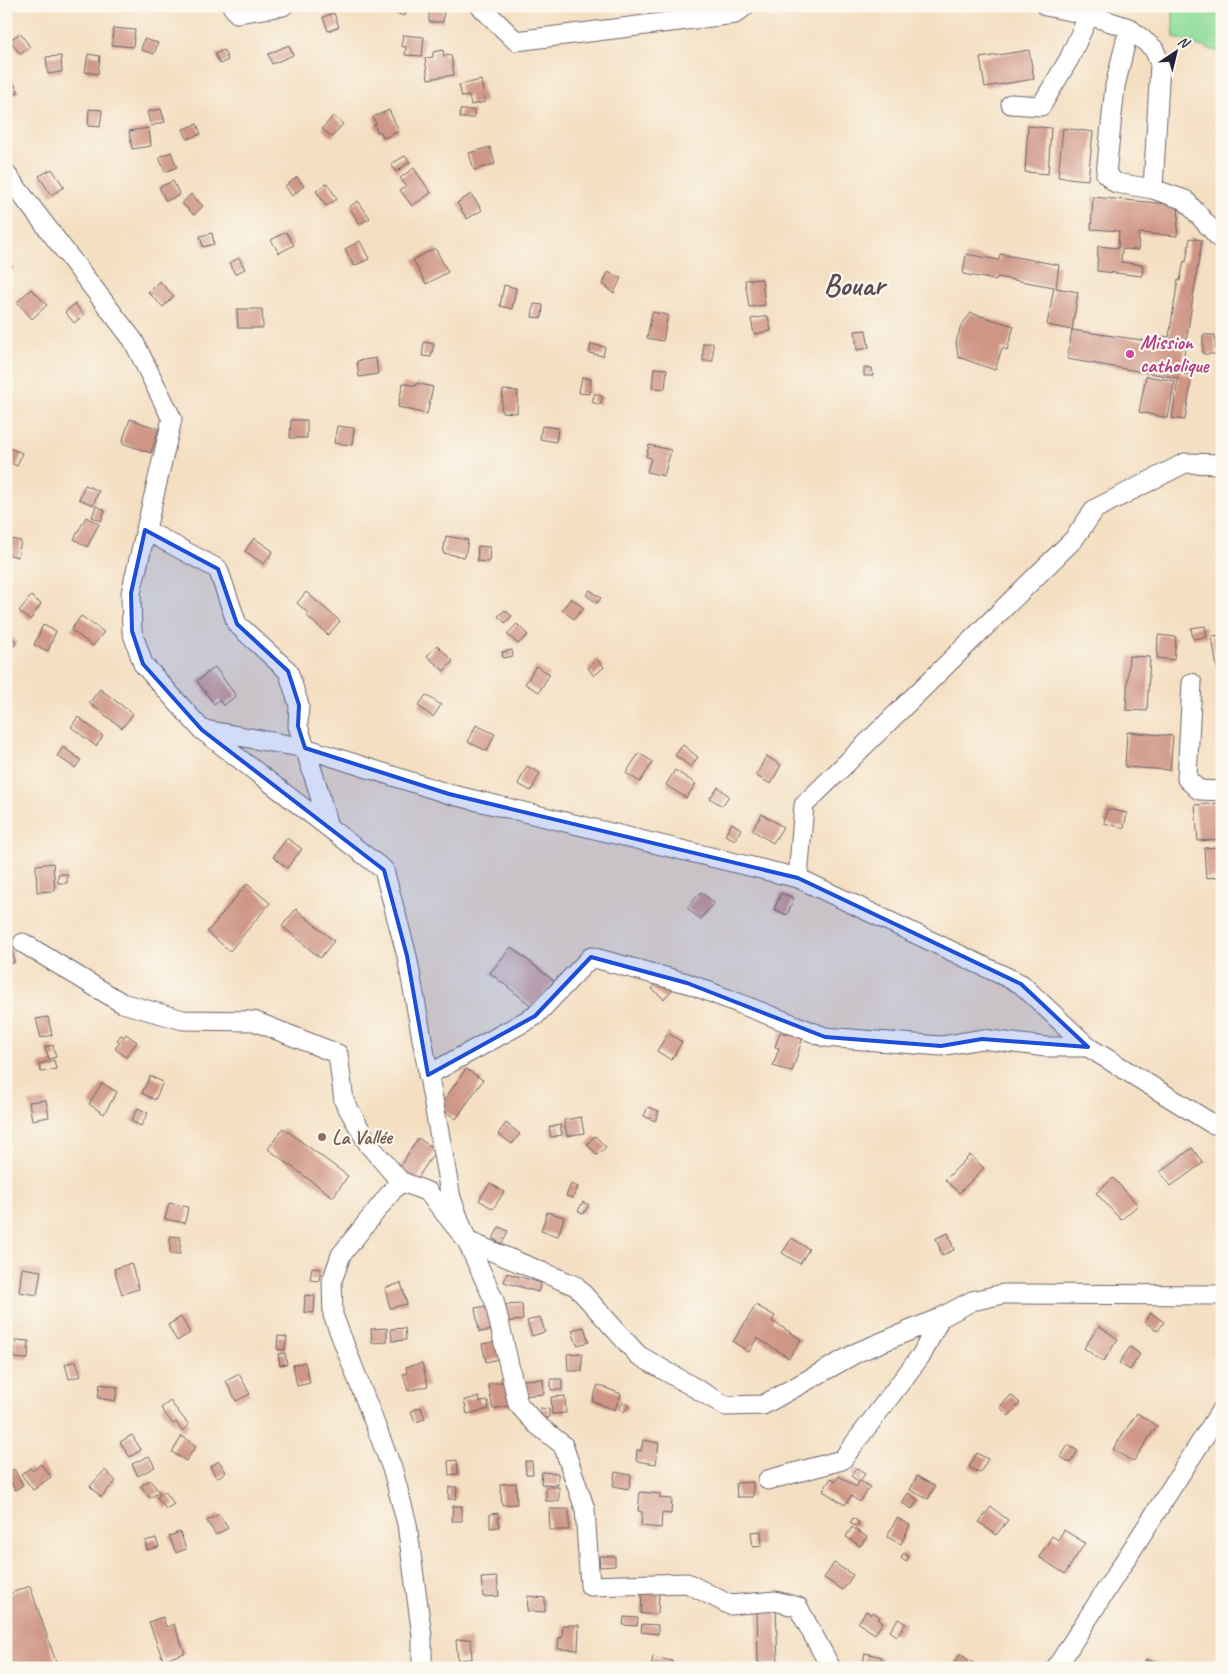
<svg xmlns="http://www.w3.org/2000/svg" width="1228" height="1674" font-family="Caveat,sans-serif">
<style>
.green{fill:#90dc99;stroke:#597f6a}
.building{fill:#cf9686}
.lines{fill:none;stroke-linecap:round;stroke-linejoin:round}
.minor-casing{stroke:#6c646a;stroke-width:21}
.minor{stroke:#fff;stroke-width:19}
.marked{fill:#1d4ed8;fill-opacity:0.2;stroke:#1d4ed8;stroke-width:4;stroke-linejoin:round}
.hotel-dot{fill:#d1479c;stroke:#fbf7ec;stroke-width:2}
.education-dot{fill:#8d6e63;stroke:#fbf7ec;stroke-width:2}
.labels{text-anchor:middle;stroke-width:4.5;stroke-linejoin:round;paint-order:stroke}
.hotel-label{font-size:20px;font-weight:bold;fill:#b23c85;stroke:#fbf7ec;text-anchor:start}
.education-label{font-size:20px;font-weight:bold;fill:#785e54;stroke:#fbf7ec;text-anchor:start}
.town-label{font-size:30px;font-weight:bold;fill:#5f4b55;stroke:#fbf7ec}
</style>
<rect width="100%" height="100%" fill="#fbf7ec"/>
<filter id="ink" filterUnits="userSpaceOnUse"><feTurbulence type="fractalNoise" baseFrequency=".02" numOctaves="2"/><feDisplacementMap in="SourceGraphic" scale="10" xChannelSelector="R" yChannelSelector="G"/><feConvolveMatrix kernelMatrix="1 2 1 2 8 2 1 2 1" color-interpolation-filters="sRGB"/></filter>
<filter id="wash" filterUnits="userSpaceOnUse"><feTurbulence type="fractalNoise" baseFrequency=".0096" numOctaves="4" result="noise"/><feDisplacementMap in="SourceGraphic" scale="20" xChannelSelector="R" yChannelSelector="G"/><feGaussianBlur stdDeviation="1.12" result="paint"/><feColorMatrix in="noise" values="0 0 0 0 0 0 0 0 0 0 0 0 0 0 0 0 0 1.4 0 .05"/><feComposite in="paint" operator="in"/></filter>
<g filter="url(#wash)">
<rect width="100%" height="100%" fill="#f4dfc2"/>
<path class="green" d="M 1172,6 L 1222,6 L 1222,53 L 1174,38 Z"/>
<g id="blocks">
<path class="building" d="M 395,6 L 407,6 L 405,16 L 393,13 Z
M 429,9 L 444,10 L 443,22 L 429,22 Z
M 334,13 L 339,27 L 328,31 L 323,17 Z
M 113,28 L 135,30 L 133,47 L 112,45 Z
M 20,33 L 30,47 L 20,54 L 10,40 Z
M 403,35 L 424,37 L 422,56 L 405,55 L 406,47 L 401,46 Z
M 144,39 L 158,43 L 154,54 L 141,50 Z
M 289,45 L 293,55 L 272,64 L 268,54 Z
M 224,50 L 228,60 L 220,64 L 215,54 Z
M 443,50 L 444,56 L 451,55 L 454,75 L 428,79 L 425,58 L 433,57 L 433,52 Z
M 1029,50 L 1034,79 L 985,87 L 980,58 Z
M 88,54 L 100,56 L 98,74 L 85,72 Z
M 61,56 L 62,72 L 48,74 L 46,57 Z
M 6,71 L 19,92 L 6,99 Z
M 481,80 L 485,102 L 471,105 L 469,96 L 462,97 L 459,85 Z
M 89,109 L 102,110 L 100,127 L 88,126 Z
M 161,109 L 165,122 L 151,126 L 147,112 Z
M 389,110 L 399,131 L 384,138 L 380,131 L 378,133 L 374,125 L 376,124 L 373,117 Z
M 460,110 L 474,110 L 474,118 L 460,118 Z
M 333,116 L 343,124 L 332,137 L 322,129 Z
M 197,124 L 201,134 L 187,139 L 183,129 Z
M 1028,126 L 1051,128 L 1048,174 L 1025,172 Z
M 149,128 L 151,146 L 132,149 L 129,131 Z
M 1063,128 L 1093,132 L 1088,180 L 1058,177 Z
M 490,147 L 495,164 L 474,170 L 469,153 Z
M 171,152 L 177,167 L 165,172 L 159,157 Z
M 405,156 L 410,162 L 396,172 L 391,164 Z
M 414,168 L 431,193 L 412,206 L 400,190 L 406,186 L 400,178 Z
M 52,169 L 64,187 L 51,195 L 39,176 Z
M 297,177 L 304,186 L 292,196 L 285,186 Z
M 173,181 L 180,195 L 166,201 L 159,187 Z
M 327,183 L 337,199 L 326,206 L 316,191 Z
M 191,194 L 203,206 L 194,215 L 182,203 Z
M 471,194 L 482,210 L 467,219 L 457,203 Z
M 1093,197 L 1179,205 L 1177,236 L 1139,233 L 1138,250 L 1122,249 L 1121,262 L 1143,265 L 1142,276 L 1097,271 L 1098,246 L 1118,248 L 1119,231 L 1091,229 Z
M 358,201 L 370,218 L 360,224 L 349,207 Z
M 286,232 L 294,245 L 279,253 L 271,240 Z
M 212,233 L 214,244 L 203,247 L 200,236 Z
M 1190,238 L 1202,240 L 1181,374 L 1192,375 L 1185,420 L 1172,418 L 1178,378 L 1067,359 L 1072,330 L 1047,325 L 1054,287 L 997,277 L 996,280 L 963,274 L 966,254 L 999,260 L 1000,254 L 1059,265 L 1056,288 L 1078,292 L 1072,330 L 1162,343 L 1163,336 L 1169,337 L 1178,280 L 1180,281 L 1184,261 L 1186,262 Z
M 360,241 L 369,259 L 354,266 L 345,249 Z
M 435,248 L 448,272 L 426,284 L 413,260 Z
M 239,258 L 245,269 L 235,274 L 229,263 Z
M 6,260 L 13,266 L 6,272 Z
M 608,272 L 621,278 L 614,293 L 603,284 Z
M 762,279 L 765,305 L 749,307 L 745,280 Z
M 159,281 L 174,296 L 163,307 L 148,292 Z
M 504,285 L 516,288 L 512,309 L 500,306 Z
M 31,289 L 47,305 L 32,319 L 17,302 Z
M 75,304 L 84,315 L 74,323 L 65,312 Z
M 534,304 L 543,305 L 542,318 L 532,317 Z
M 237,309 L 262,309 L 263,328 L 238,328 Z
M 652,312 L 668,315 L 663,341 L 647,338 Z
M 971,313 L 1014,326 L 1007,350 L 1002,348 L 995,370 L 958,357 L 956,342 L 961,326 Z
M 768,316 L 771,331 L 754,334 L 751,319 Z
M 866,330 L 869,348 L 857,350 L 855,331 Z
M 1203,335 L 1215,335 L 1216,354 L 1203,354 Z
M 424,342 L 434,344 L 431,357 L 422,356 Z
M 703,343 L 713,343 L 713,361 L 703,361 Z
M 591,344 L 605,347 L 603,356 L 589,353 Z
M 376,358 L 378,374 L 359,377 L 357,361 Z
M 654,368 L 667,369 L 665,389 L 652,388 Z
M 864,368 L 872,368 L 873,376 L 864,376 Z
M 1146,376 L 1175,381 L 1168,418 L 1139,412 Z
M 582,377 L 591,379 L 589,394 L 579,393 Z
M 403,383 L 416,386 L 416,383 L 433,387 L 427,414 L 398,407 Z
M 503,390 L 518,391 L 517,413 L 501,412 Z
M 595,393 L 603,397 L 600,405 L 592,402 Z
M 130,419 L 159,429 L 151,453 L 122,443 Z
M 291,420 L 307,420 L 307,438 L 290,438 Z
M 337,426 L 354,428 L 352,445 L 334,443 Z
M 542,426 L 558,428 L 556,442 L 540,439 Z
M 649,445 L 671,450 L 664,476 L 647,472 L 651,458 L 646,457 Z
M 9,448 L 22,453 L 17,466 L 6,461 L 6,455 Z
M 85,485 L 99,491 L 93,505 L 79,499 Z
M 96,506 L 105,510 L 101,521 L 92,517 Z
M 86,517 L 99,524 L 87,547 L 74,539 Z
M 446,536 L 468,540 L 465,557 L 443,553 Z
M 6,538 L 21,541 L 18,557 L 6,554 Z
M 254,538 L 273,551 L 264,564 L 245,551 Z
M 478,546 L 490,547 L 489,562 L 477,561 Z
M 590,590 L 601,598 L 597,603 L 586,595 Z
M 306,592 L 340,621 L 328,635 L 307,616 L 309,614 L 297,603 Z
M 31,596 L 41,604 L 30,620 L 19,611 Z
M 571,598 L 584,608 L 574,619 L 562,610 Z
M 505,610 L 512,616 L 505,623 L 498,616 Z
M 81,616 L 104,632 L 93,646 L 71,630 Z
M 517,624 L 528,635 L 518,644 L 507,634 Z
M 43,625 L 56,631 L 48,651 L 34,645 Z
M 1205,626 L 1207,637 L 1193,639 L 1191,628 Z
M 6,630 L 17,643 L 6,652 Z
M 1158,635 L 1176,637 L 1174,660 L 1157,658 Z
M 1222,635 L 1222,667 L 1217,668 L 1212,636 Z
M 437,645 L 453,661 L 444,671 L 427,656 Z
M 512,650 L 513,656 L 503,658 L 502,652 Z
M 1129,656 L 1150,657 L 1147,711 L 1126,710 Z
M 597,659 L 604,667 L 594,676 L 588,668 Z
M 536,666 L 550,674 L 539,692 L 525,684 Z
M 215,667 L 236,696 L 223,706 L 219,700 L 214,704 L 197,681 Z
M 100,689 L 133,714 L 122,728 L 89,703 Z
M 426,695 L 441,705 L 433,717 L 418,706 Z
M 78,717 L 103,736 L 96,746 L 71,727 Z
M 476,725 L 495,734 L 487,751 L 468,742 Z
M 1127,732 L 1173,736 L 1170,770 L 1125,767 Z
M 683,745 L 698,757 L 691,767 L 675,755 Z
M 63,747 L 81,760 L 75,768 L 57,756 Z
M 639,753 L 653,762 L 640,782 L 626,773 Z
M 766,756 L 781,765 L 771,784 L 756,776 Z
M 527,766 L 540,773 L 531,791 L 518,784 Z
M 675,770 L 696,784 L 686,798 L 666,785 Z
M 718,787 L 729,796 L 722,806 L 710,798 Z
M 1222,803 L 1222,839 L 1198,841 L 1195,805 Z
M 1107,809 L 1127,813 L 1124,828 L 1104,823 Z
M 762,814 L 783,827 L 773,843 L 752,830 Z
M 732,823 L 741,829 L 735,840 L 725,835 Z
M 287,838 L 302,849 L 287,868 L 273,857 Z
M 1218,847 L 1220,877 L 1206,878 L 1204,848 Z
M 53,863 L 55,891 L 37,892 L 36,865 Z
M 58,874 L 67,874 L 67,883 L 58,883 Z
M 247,884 L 270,903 L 230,951 L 207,932 Z
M 701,892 L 714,903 L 700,919 L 687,908 Z
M 781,893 L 794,898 L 787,915 L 774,909 Z
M 296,909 L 334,941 L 320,958 L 282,926 Z
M 10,934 L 14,963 L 6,964 L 6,935 Z
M 511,947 L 554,981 L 533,1007 L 490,973 Z
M 660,980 L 672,990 L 664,999 L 652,989 Z
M 48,1017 L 52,1035 L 41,1038 L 36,1019 Z
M 790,1027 L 805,1031 L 792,1072 L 773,1066 L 779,1048 L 775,1047 L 780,1032 L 787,1035 Z
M 668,1033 L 682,1042 L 671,1060 L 657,1051 Z
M 126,1034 L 137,1042 L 126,1057 L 115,1049 L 120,1042 L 117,1040 L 121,1035 L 124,1037 Z
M 53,1045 L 56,1057 L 49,1059 L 45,1047 Z
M 54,1060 L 56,1069 L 41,1072 L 39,1064 Z
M 466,1069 L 483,1080 L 456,1119 L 439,1107 Z
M 150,1076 L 163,1082 L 155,1100 L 142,1093 Z
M 102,1083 L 117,1092 L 104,1114 L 89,1104 Z
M 46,1100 L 49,1117 L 32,1120 L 29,1102 Z
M 648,1107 L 659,1111 L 655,1121 L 644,1116 Z
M 138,1108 L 148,1113 L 141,1126 L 131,1121 Z
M 581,1117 L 584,1133 L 567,1136 L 564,1120 Z
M 506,1123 L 520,1134 L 512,1144 L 498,1134 Z
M 560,1125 L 562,1135 L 551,1137 L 549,1127 Z
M 283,1128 L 348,1176 L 333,1197 L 268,1149 Z
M 595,1136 L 606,1147 L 597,1155 L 587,1144 Z
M 418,1138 L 436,1150 L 413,1185 L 395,1174 Z
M 1192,1148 L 1203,1163 L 1171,1186 L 1160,1172 Z
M 970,1155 L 984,1168 L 959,1193 L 945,1180 Z
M 1113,1178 L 1138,1205 L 1121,1220 L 1096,1193 Z
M 490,1183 L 504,1192 L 493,1209 L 479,1200 Z
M 571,1184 L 578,1187 L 573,1198 L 566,1196 Z
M 583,1202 L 589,1205 L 583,1214 L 578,1211 Z
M 169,1203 L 188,1207 L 185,1223 L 165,1219 Z
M 547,1212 L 564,1217 L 558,1236 L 541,1231 Z
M 499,1227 L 508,1231 L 502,1244 L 493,1239 Z
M 948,1233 L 954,1250 L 942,1255 L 936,1238 Z
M 170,1236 L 180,1237 L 180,1254 L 170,1254 Z
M 792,1238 L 809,1249 L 800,1264 L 782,1253 Z
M 131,1263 L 139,1289 L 122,1294 L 114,1269 Z
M 312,1267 L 321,1269 L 319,1281 L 310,1280 Z
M 22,1268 L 41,1271 L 37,1295 L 19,1292 Z
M 507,1273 L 541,1283 L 538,1292 L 504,1282 Z
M 401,1283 L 407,1304 L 390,1308 L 385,1288 Z
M 305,1295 L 315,1296 L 314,1313 L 304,1312 Z
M 522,1304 L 523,1320 L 503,1322 L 502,1305 Z
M 492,1305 L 496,1330 L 479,1332 L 475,1308 Z
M 756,1305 L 775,1316 L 772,1321 L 801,1339 L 789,1358 L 757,1338 L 749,1352 L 733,1342 Z
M 1151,1313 L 1164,1322 L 1158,1331 L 1145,1322 Z
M 181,1317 L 190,1333 L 177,1341 L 168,1325 Z
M 540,1317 L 545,1332 L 532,1336 L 527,1321 Z
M 1099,1326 L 1118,1339 L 1103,1362 L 1084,1348 Z
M 584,1327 L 589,1342 L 577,1345 L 572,1330 Z
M 387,1328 L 387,1342 L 372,1343 L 371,1329 Z
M 405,1328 L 406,1340 L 392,1341 L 391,1329 Z
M 278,1336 L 287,1337 L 285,1350 L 277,1349 Z
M 16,1340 L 29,1341 L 28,1359 L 14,1358 Z
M 498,1341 L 502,1358 L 486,1362 L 482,1344 Z
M 1130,1347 L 1140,1354 L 1130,1370 L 1119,1363 Z
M 285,1353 L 287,1364 L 280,1365 L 278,1354 Z
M 582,1353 L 582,1371 L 568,1371 L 567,1354 Z
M 76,1361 L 81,1376 L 69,1379 L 65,1364 Z
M 305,1362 L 310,1383 L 297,1386 L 293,1365 Z
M 422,1363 L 428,1386 L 408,1391 L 403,1374 L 407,1373 L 406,1367 Z
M 239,1374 L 250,1394 L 236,1401 L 226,1381 Z
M 543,1379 L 544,1394 L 522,1396 L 521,1380 Z
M 551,1379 L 562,1379 L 562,1390 L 551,1390 Z
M 507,1381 L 512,1405 L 493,1409 L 488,1384 Z
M 100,1384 L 118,1387 L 115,1401 L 98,1398 Z
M 598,1385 L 621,1394 L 615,1410 L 592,1401 Z
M 1011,1395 L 1020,1403 L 1009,1416 L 1000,1407 Z
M 565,1396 L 566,1413 L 552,1414 L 551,1397 Z
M 479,1397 L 480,1402 L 488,1401 L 489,1409 L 467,1414 L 464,1400 Z
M 170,1401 L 189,1425 L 182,1431 L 176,1422 L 173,1424 L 161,1408 Z
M 623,1402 L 629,1406 L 624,1412 L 619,1409 Z
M 421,1407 L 425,1419 L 415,1422 L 411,1411 Z
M 540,1408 L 549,1409 L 549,1418 L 539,1417 Z
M 1137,1413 L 1157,1426 L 1133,1462 L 1113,1449 Z
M 132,1435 L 141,1450 L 130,1457 L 120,1442 Z
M 182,1436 L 196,1446 L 186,1461 L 172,1452 Z
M 643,1440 L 659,1443 L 656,1464 L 636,1461 L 637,1450 L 641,1451 Z
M 1068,1445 L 1078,1451 L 1070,1463 L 1061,1457 Z
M 977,1453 L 988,1459 L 980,1473 L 969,1467 Z
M 149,1456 L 155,1467 L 138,1476 L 132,1464 Z
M 457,1460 L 458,1474 L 449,1475 L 448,1461 Z
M 219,1461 L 226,1472 L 217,1478 L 210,1467 Z
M 525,1461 L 532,1461 L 533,1474 L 526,1474 Z
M 41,1464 L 51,1477 L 33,1490 L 21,1474 L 30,1468 L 33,1471 Z
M 856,1468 L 865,1474 L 860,1481 L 870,1487 L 860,1502 L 851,1496 L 845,1505 L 823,1491 L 831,1478 L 835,1481 L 839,1476 L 856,1487 L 859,1482 L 851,1476 Z
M 14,1469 L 23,1485 L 15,1490 L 6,1474 Z
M 105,1470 L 116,1481 L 101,1497 L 90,1486 Z
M 542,1472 L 558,1473 L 558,1485 L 541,1484 Z
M 615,1472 L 631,1475 L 629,1489 L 613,1486 Z
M 917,1476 L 935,1486 L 928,1499 L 910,1490 Z
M 150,1480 L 159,1492 L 150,1498 L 141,1486 Z
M 753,1482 L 753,1497 L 737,1497 L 736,1483 Z
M 516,1483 L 517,1504 L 502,1505 L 500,1484 Z
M 449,1487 L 457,1487 L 456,1499 L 448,1499 Z
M 546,1487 L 559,1487 L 559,1501 L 546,1501 Z
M 165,1491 L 174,1504 L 166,1509 L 157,1497 Z
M 640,1492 L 660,1494 L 660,1498 L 672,1499 L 671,1514 L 662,1513 L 661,1528 L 641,1526 L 642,1512 L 638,1511 Z
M 908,1493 L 918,1500 L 912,1509 L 902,1503 Z
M 453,1506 L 462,1506 L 462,1521 L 452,1521 Z
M 991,1507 L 1008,1520 L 996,1535 L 979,1522 Z
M 549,1509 L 569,1509 L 569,1530 L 550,1530 Z
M 498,1513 L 499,1527 L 490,1528 L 490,1514 Z
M 219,1514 L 228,1528 L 216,1535 L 207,1521 Z
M 853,1518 L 859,1522 L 857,1527 L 850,1523 Z
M 897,1518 L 910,1525 L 901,1544 L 887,1537 Z
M 852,1527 L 867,1537 L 860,1546 L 846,1537 Z
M 1064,1530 L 1085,1543 L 1065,1574 L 1039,1557 L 1052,1536 L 1058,1540 Z
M 761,1531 L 762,1546 L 753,1547 L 751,1532 Z
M 180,1532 L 186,1549 L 176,1553 L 169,1536 Z
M 156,1538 L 159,1547 L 147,1550 L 145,1541 Z
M 904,1553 L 909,1557 L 906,1562 L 901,1558 Z
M 599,1556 L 615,1556 L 615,1566 L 600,1567 Z
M 834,1563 L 853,1575 L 843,1590 L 824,1578 Z
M 497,1577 L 499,1596 L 483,1597 L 481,1578 Z
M 30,1586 L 58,1668 L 7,1668 L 6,1665 L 6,1595 Z
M 642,1590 L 659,1591 L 658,1614 L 641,1614 Z
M 528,1596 L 545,1598 L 545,1612 L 527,1611 Z
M 757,1608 L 776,1608 L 778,1663 L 758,1663 Z
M 866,1611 L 871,1615 L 873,1612 L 880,1617 L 878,1619 L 883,1622 L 875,1634 L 858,1623 Z
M 163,1617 L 166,1627 L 174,1624 L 185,1653 L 163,1660 L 149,1622 Z
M 624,1617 L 638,1618 L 637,1626 L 623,1625 Z
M 898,1619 L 906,1624 L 897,1636 L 890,1631 Z
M 642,1624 L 658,1625 L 658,1634 L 641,1632 Z
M 563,1625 L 579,1625 L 578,1650 L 558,1649 L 559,1637 L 562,1638 Z
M 471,1639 L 472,1659 L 458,1660 L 456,1640 Z
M 865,1653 L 882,1657 L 880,1668 L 862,1668 Z
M 960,1654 L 976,1665 L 974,1668 L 951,1668 Z
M 653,1657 L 672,1661 L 671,1668 L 651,1668 Z
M 1146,1659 L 1167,1668 L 1143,1668 Z"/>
</g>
</g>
<g filter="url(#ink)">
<use href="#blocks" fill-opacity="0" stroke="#6c646a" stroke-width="1"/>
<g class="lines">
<g class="minor-casing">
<path id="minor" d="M 232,6 L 237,13 L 283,6
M 480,6 L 516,41 L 735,14 L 745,6
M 1046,6 L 1089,15 L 1129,28 L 1154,49 L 1160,64 L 1153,189 L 1185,200 L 1222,241
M 1129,28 L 1115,86 L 1106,174 L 1116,183 L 1153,189
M 1011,104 L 1041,106 L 1069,59 L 1089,15
M 6,174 L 133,340 L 172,419 L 131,593 L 132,631 L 143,664 L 202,730 L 384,870 L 407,956 L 451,1198 L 467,1241 L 576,1286 L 638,1355 L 726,1406 L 763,1405 L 858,1352 L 940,1318 L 972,1301 L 1003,1294 L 1222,1295
M 145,530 L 218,569 L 237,624 L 288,671 L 299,705 L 298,726 L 318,789 L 328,827
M 1192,683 L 1187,779 L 1199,790 L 1222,791
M 205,730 L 305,748 L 449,794 L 798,878 L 1021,984 L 1088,1047 L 1211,1123 L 1222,1126
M 798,878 L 804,805 L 1074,539 L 1095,509 L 1185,463 L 1222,464
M 23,943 L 122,1003 L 183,1020 L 254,1021 L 338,1054 L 344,1101 L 369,1145 L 400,1181
M 428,1075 L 535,1016 L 591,957 L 687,983 L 825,1037 L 941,1046 L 982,1039 L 1046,1047 L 1088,1047
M 768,1480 L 842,1460 L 922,1354 L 940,1318
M 422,1668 L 422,1636 L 407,1524 L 393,1471 L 333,1315 L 332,1281 L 341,1255 L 400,1181 L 428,1192 L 467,1241 L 494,1300 L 518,1404 L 536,1424 L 563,1445 L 585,1509 L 590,1586 L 687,1583 L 730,1605 L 775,1601 L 798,1607 L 831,1668
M 1056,1668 L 1222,1409"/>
</g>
<use href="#minor" class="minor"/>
</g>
</g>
<path class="marked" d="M 145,530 L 218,569 L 237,624 L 288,671 L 299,705 L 298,726 L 305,748 L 449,794 L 798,878 L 1021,984 L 1088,1047 L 982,1039 L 941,1046 L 825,1037 L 687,983 L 591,957 L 535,1016 L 428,1075 L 407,956 L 384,870 L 202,730 L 143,664 L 132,631 L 131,593 Z"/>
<circle class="hotel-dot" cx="1130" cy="354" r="5"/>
<circle class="education-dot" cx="322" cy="1137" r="5"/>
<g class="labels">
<g class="hotel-label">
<text x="1140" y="349">Mission<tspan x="1140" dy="23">catholique</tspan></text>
</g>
<g class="education-label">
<text x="332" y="1144">La Vallée</text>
</g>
<g class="town-label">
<text x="854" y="295">Bouar</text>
</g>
</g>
<rect width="1228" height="1674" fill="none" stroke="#fbf7ec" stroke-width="25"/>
<g transform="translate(1176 52) rotate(35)" stroke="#fbf7ec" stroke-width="4" paint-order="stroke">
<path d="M0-4L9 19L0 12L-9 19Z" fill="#22223b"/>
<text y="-8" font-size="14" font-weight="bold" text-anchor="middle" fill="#22223b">N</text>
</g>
</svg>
